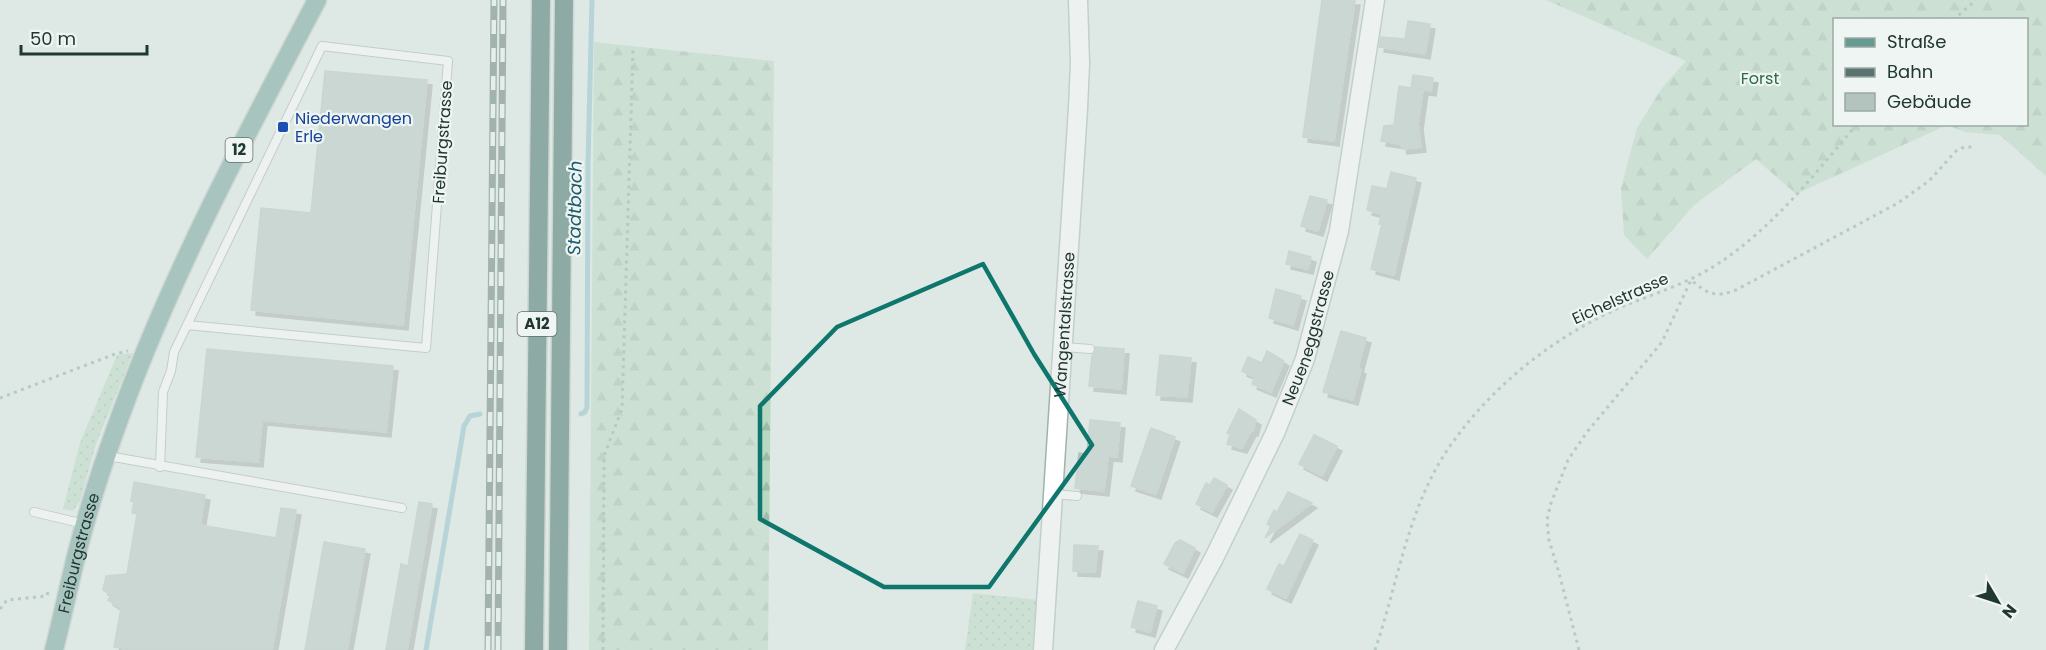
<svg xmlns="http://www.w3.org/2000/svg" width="2046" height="650" font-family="Poppins,sans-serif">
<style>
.grass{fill:url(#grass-dots)}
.forest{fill:url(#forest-firs)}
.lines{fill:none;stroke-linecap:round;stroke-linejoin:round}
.stream{stroke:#88bdcb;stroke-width:5}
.building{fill:#b3c3bd;stroke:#b1c1bb;stroke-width:1.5;filter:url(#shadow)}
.lane-casing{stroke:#a1afab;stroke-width:10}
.secondary-casing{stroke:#9eb3ad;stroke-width:21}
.primary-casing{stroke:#bcc3c2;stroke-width:21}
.highway-casing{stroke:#bcc3c2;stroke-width:21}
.path{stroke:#80aa9f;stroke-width:3;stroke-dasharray:3 4.5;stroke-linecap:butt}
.lane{stroke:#fff;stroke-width:8}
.secondary{stroke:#fff;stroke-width:18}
.primary{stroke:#659b91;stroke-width:18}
.highway{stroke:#2e6159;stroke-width:18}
.rail-casing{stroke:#5a736e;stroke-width:7}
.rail{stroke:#eef5f2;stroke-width:4.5;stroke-dasharray:14;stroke-linecap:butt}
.marked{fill:none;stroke:#0f766e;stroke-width:4.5;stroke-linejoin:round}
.transit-dot{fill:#1a4fb4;stroke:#eef5f2;stroke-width:2}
.labels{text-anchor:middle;stroke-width:4.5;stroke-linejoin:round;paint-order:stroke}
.shield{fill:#eef5f2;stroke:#5e706c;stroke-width:1.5}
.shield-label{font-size:15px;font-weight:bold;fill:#203732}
.park-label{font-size:16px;fill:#2d6b49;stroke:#eef5f2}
.transit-label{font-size:16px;fill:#164399;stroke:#eef5f2;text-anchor:start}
.street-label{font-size:16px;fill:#203732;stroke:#eef5f2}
.water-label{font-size:18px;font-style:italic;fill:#1f5c6e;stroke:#eef5f2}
</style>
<defs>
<pattern id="grass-dots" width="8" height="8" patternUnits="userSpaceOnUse" patternTransform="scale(1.5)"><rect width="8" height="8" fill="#b7d9c2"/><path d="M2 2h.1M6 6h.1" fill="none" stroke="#9dbba7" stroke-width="1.8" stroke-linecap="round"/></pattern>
<pattern id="forest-firs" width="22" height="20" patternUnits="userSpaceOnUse" patternTransform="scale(1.5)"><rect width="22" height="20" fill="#b7d9c2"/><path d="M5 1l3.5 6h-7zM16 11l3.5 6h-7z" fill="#9dbba7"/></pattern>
<filter id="shadow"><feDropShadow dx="5" dy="5" stdDeviation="0" flood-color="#0004"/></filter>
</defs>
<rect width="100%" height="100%" fill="#dee8e4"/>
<path class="grass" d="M 133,353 L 96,444 L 80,501 L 73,511 L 63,509 L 80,443 L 117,355 Z
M 973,593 L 1039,600 L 1035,650 L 965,650 Z"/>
<path class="forest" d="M 1546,0 L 2046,0 L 2046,176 L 2000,135 L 1965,132 L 1947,125 L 2026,124 L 2026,20 L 1834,20 L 1834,124 L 1947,125 L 1796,194 L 1756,159 L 1694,205 L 1647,259 L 1624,235 L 1621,188 L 1637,128 L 1662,88 L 1686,61 Z
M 594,42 L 774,61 L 768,650 L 589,650 Z"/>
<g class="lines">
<path class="stream" d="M 581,414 L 585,412 L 587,407 L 588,165 L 592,0
M 426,650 L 464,426 L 470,416 L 480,414"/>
</g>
<path class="building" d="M 1322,0 L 1355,0 L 1334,141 L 1303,137 Z
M 1408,21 L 1430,24 L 1425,54 L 1379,47 L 1381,37 L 1405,39 Z
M 325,71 L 427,80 L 403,325 L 251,310 L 261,208 L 311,213 Z
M 1413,75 L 1433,78 L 1431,91 L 1418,89 L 1423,89 L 1418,125 L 1421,147 L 1402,149 L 1401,144 L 1381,141 L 1384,126 L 1394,125 L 1399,86 L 1411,88 Z
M 1391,172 L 1416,178 L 1394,275 L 1371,269 L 1382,224 L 1379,224 L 1382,214 L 1367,210 L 1372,186 L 1387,189 Z
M 1310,196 L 1327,200 L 1318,231 L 1301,226 Z
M 1289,251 L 1311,257 L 1308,269 L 1286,264 Z
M 1276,289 L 1301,296 L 1293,325 L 1269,318 Z
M 1341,331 L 1366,338 L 1358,368 L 1361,369 L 1353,400 L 1323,392 Z
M 1095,347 L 1124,349 L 1121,389 L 1089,386 L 1092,355 L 1095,352 Z
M 207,349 L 393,366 L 386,432 L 262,420 L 258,462 L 196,457 Z
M 1267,351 L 1284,361 L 1271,392 L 1252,384 L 1255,377 L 1242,371 L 1248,357 L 1262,363 Z
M 1160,355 L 1191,358 L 1187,397 L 1156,395 Z
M 1239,409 L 1256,420 L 1253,431 L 1251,431 L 1242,448 L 1227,444 L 1230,434 L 1227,433 Z
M 1090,420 L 1120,423 L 1117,457 L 1108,456 L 1104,491 L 1075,488 L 1079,453 L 1087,454 Z
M 1151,428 L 1175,437 L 1156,494 L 1131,486 Z
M 1314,435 L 1337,446 L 1322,476 L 1299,464 Z
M 1214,478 L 1227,485 L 1212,512 L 1196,504 L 1206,483 L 1210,485 Z
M 134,482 L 205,495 L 200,525 L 276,538 L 281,508 L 296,510 L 272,650 L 134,650 L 114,647 L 121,609 L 108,600 L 111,595 L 103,590 L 106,576 L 127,574 L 137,514 L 132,513 L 134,502 L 131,501 Z
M 1288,492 L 1312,503 L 1265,538 L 1271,526 L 1267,524 L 1274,510 L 1277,512 Z
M 419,502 L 432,504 L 407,650 L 386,650 L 401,564 L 408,566 Z
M 1300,534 L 1313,540 L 1286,598 L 1267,589 L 1279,564 L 1284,566 Z
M 1180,540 L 1195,548 L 1183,573 L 1164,564 L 1175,543 Z
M 324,542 L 365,549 L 347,650 L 305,650 Z
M 1074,545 L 1098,546 L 1095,572 L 1073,571 Z
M 1138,601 L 1157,606 L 1150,632 L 1131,627 Z"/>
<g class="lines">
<g class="lane-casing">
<path id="lane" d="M 1064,347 L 1090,349
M 108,456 L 402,508
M 160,467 L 163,392 L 171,371 L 174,352 L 187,325 L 322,46 L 448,61 L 426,348 L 187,325
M 1054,494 L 1077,496
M 34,512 L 84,524"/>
</g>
<g class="secondary-casing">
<g id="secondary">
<path id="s1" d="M 1043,650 L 1078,108 L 1080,64 L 1078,0"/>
<path id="s2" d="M 1164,650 L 1214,558 L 1275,433 L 1305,359 L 1339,231 L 1375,0"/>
</g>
</g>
<g class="primary-casing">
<g id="primary">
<path id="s3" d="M 54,650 C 62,618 69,585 77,553 C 89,506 104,460 121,414 C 173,271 246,135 317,0"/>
</g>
</g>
<g class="highway-casing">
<path id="highway" d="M 534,650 L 541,0
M 558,650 L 564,0"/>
</g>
<path class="path" d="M 1953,20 L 1976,0
M 0,398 L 115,354 L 128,351
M 0,609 L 7,600 L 47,596 L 48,592
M 603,650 L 604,456 L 622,409 L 633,49
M 1375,650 C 1398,583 1408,506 1450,446 C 1490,389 1545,344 1608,313 C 1644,296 1682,287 1716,265 C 1772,229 1814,175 1857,124
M 1579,650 L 1559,573 L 1549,540 L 1547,520 L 1551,503 L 1568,460 L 1587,432 L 1662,342 L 1691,280 C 1708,294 1715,298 1736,290 L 1898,203 L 1929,181 L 1956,151 L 1964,147 L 1974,147"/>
<use href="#lane" class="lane"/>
<use href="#secondary" class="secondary"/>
<use href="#primary" class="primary"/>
<use href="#highway" class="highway"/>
<g class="rail-casing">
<path id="rail" d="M 488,650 L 494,0
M 498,650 L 503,0"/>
</g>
<use href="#rail" class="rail"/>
</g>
<path d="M0 0H2046V650H0ZM 983,264 L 1034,354 L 1092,445 L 989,587 L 884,587 L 760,519 L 760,406 L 837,327 Z" fill="#dee8e4" fill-opacity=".55" fill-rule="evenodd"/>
<path class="marked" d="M 983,264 L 1034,354 L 1092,445 L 989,587 L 884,587 L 760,519 L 760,406 L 837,327 Z"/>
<rect class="transit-dot" x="277" y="121" width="12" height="12" rx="3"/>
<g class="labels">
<g class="shield">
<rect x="225.5" y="138" width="27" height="24" rx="4.5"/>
<rect x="517.5" y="312" width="39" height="24" rx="4.5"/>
</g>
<g class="shield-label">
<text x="239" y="155">12</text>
<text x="537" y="329">A12</text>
</g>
<g class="park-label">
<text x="1760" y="84">Forst</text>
</g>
<g class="transit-label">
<text x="295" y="124">Niederwangen<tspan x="295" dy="18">Erle</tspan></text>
</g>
<g class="street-label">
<text transform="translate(442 142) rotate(-86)" y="6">Freiburgstrasse</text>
<text transform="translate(1620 298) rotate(-24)" y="6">Eichelstrasse</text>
<text dy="6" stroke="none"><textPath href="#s1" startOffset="326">Wangentalstrasse</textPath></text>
<text dy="6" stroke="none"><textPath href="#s2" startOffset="345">Neueneggstrasse</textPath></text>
<text dy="6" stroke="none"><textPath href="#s3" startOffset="100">Freiburgstrasse</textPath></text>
</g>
<g class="water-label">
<text transform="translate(575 208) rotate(-89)" y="6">Stadtbach</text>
</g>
</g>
<rect x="1833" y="18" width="195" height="108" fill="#eef5f2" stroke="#9ca9a5" stroke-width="1.5"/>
<rect x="1845" y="38" width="30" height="9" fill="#659b91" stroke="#9ca9a5" stroke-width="1.5"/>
<text x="1887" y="48" font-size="18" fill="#203732">Straße</text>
<rect x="1845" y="68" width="30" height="9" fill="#5a736e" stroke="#9ca9a5" stroke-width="1.5"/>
<text x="1887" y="78" font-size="18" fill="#203732">Bahn</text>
<rect x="1845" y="93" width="30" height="18" fill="#b3c3bd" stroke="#9ca9a5" stroke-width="1.5"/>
<text x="1887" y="108" font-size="18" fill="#203732">Gebäude</text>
<g transform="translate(1998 602) rotate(129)" stroke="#eef5f2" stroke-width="4.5" paint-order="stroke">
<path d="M0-4.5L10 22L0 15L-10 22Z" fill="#203732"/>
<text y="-9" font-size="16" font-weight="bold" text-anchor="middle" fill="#203732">N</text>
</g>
<path d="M21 45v9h126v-9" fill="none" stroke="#203732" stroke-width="3"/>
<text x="30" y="45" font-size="18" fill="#203732" stroke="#eef5f2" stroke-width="4.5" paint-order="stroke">50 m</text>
</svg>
